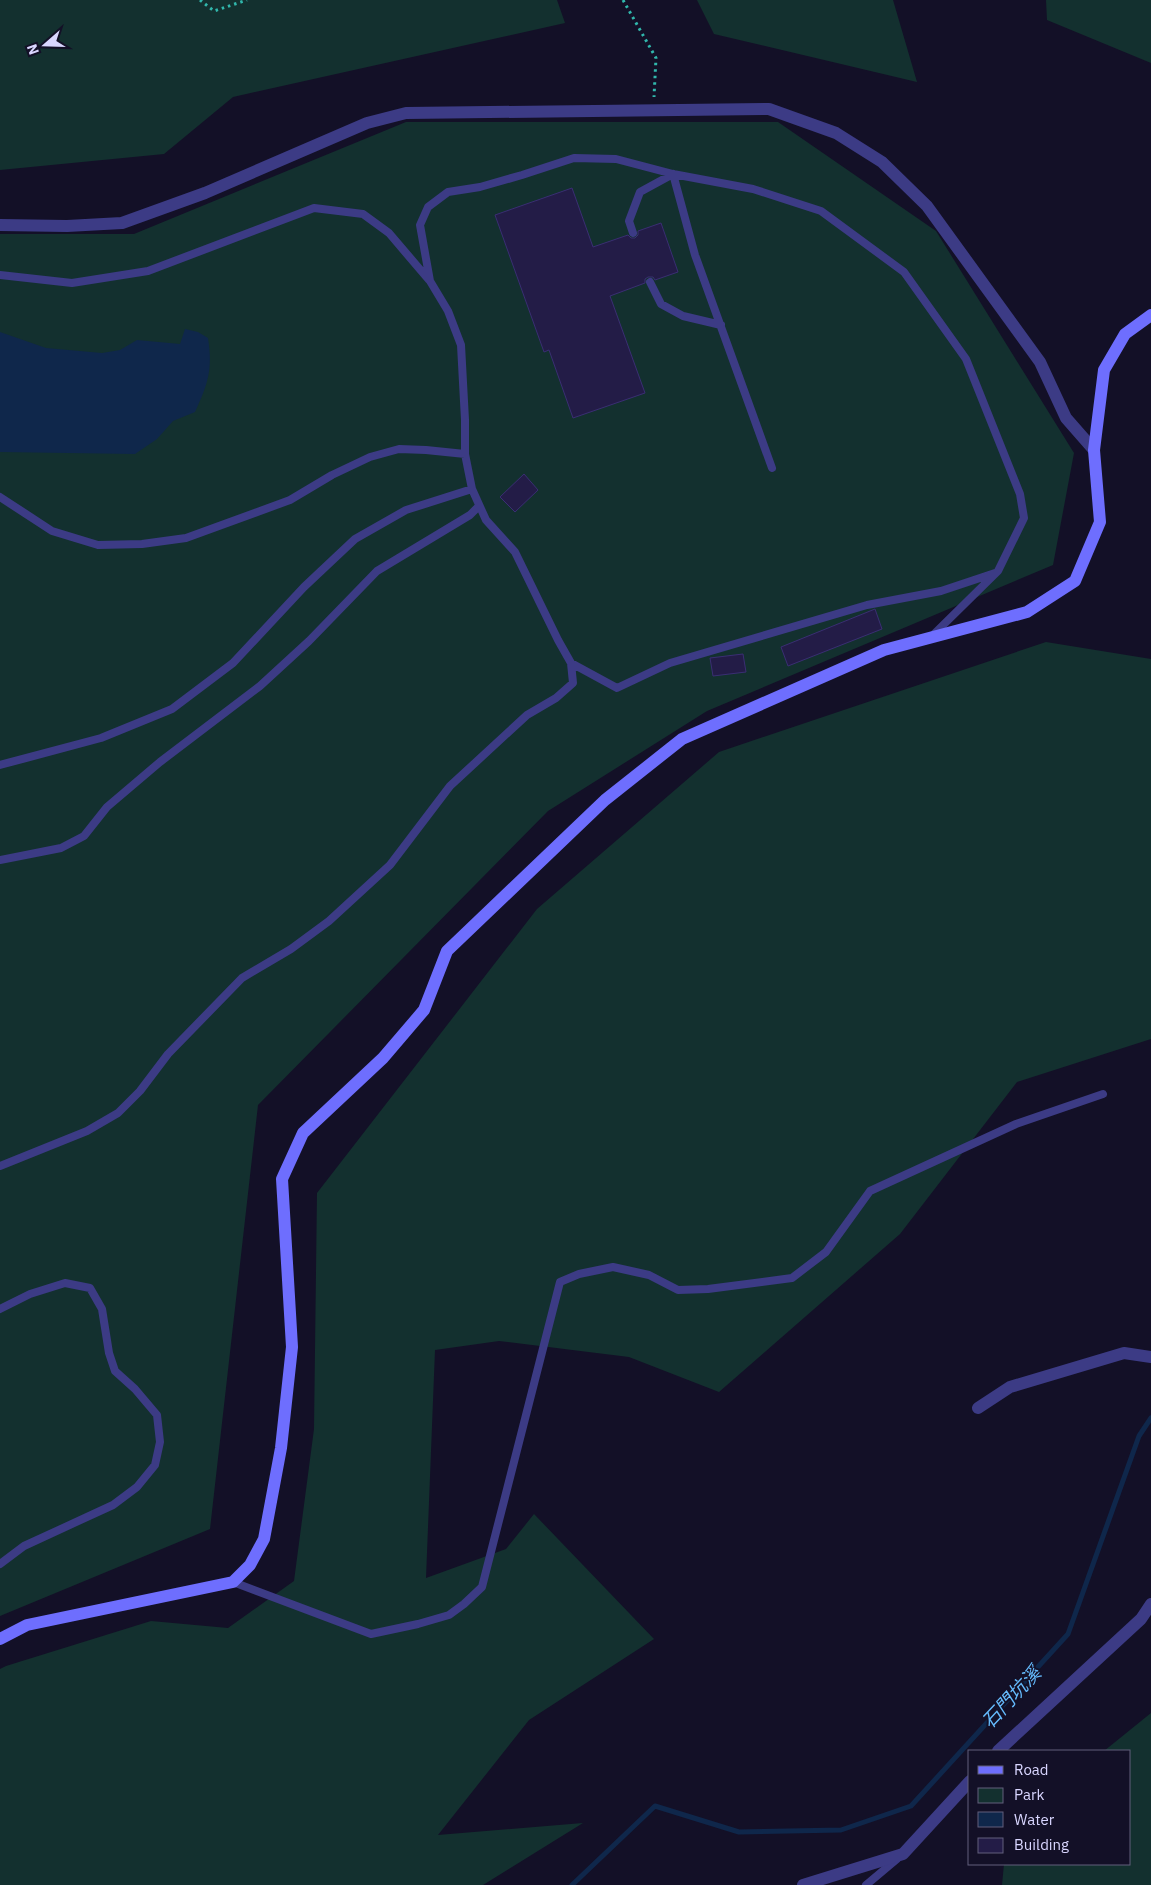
<svg xmlns="http://www.w3.org/2000/svg" width="1151" height="1885" font-family="'IBM Plex Sans','Noto Sans TC',sans-serif">
<style>
.green{fill:#13302f}
.water{fill:#0f274b}
.lines{fill:none;stroke-linecap:round;stroke-linejoin:round}
.stream{stroke:#0f274b;stroke-width:5}
.building{fill:#231c47;stroke:#3a2e73}
.path{stroke:#31b7ac;stroke-width:3;stroke-dasharray:2.5 4;stroke-linecap:butt}
.lane{stroke:#3c3b85;stroke-width:8}
.street{stroke:#3c3b85;stroke-width:12}
.secondary{stroke:#6e6efe;stroke-width:12}
.labels{text-anchor:middle;stroke-width:4;stroke-linejoin:round;paint-order:stroke}
.water-label{font-size:19px;font-style:italic;fill:#65bbfd;stroke:#131027}
</style>
<rect width="100%" height="100%" fill="#131027"/>
<path class="green" d="M 0,0 L 557,0 L 565,23 L 233,97 L 164,154 L 0,170 Z
M 697,0 L 893,0 L 917,82 L 714,34 Z
M 1046,0 L 1151,0 L 1151,63 L 1047,20 Z
M 406,122 L 778,122 L 936,231 L 1074,453 L 1053,565 L 707,711 L 548,811 L 258,1105 L 210,1529 L 0,1616 L 0,234 L 134,234 Z
M 1046,642 L 1151,659 L 1151,1039 L 1017,1082 L 900,1234 L 719,1392 L 629,1357 L 499,1341 L 435,1350 L 426,1578 L 506,1549 L 534,1514 L 654,1639 L 529,1720 L 438,1835 L 583,1823 L 483,1885 L 0,1885 L 0,1669 L 6,1666 L 151,1621 L 228,1628 L 294,1581 L 314,1429 L 317,1193 L 537,909 L 719,752 Z
M 1151,1713 L 1151,1885 L 1002,1885 L 1004,1864 L 1130,1864 L 1130,1751 L 1104,1751 Z"/>
<path class="water" d="M 185,329 L 198,332 L 208,338 C 213,369 208,384 195,412 L 173,421 L 157,439 L 135,454 L 0,452 L 0,332 L 46,348 L 102,353 L 120,350 L 137,340 L 180,344 Z"/>
<g class="lines">
<path class="stream" d="M 572,1885 L 655,1806 L 739,1832 L 841,1830 L 911,1806 L 1068,1634 L 1139,1436 L 1151,1418"/>
</g>
<path class="building" d="M 572,188 L 593,247 L 628,235 L 631,238 L 635,238 L 638,235 L 638,231 L 661,223 L 678,272 L 655,280 L 653,277 L 648,277 L 645,279 L 645,283 L 610,296 L 645,393 L 573,418 L 549,350 L 544,352 L 495,215 Z
M 524,474 L 538,490 L 515,512 L 500,497 Z
M 875,609 L 882,629 L 788,666 L 781,647 Z
M 743,654 L 746,672 L 713,676 L 710,658 Z"/>
<g class="lines">
<path class="path" d="M 200,0 L 214,11 L 247,0
M 623,0 L 656,58 L 654,97"/>
<path class="lane" d="M 633,233 L 629,221 L 640,192 L 673,174 L 695,255 L 772,468
M 0,275 L 72,283 L 148,271 L 314,208 L 363,214 L 389,233 L 429,280
M 650,282 L 661,304 L 683,316 L 721,325
M 0,497 L 52,531 L 98,545 L 142,544 L 186,538 L 290,500 L 332,475 L 370,457 L 399,449 L 426,450 L 465,454
M 571,663 L 617,688 L 670,663 L 867,605 L 941,591 L 995,573
M 0,765 L 101,738 L 172,709 L 233,663 L 304,587 L 355,539 L 406,510 L 472,489
M 0,860 L 61,848 L 84,836 L 107,807 L 160,762 L 260,686 L 309,641 L 377,571 L 470,515 L 479,506
M 0,1166 L 87,1131 L 118,1113 L 140,1091 L 168,1054 L 242,978 L 291,949 L 329,921 L 390,865 L 450,786 L 527,715 L 556,698 L 573,683 L 571,663 L 558,640 L 515,552 L 486,520 L 472,489 L 465,454 L 465,420 L 461,345 L 448,311 L 430,281 L 420,225 L 428,207 L 448,192 L 480,187 L 522,175 L 574,158 L 616,159 L 673,174 L 753,189 L 821,211 L 904,272 L 966,359 L 1020,494 L 1024,518 L 998,571 L 933,635
M 0,1309 L 30,1294 L 65,1283 L 90,1288 L 102,1309 L 109,1353 L 115,1371 L 135,1389 L 157,1415 L 160,1442 L 155,1465 L 137,1487 L 113,1505 L 24,1546 L 0,1564
M 233,1582 L 371,1634 L 418,1624 L 449,1615 L 464,1604 L 482,1587 L 560,1282 L 579,1274 L 613,1267 L 649,1275 L 678,1290 L 708,1289 L 792,1278 L 826,1252 L 870,1191 L 1016,1124 L 1103,1094
M 866,1885 L 897,1859"/>
<path class="street" d="M 0,225 L 67,226 L 122,223 L 205,193 L 367,123 L 406,113 L 769,109 L 836,133 L 882,162 L 927,206 L 1040,362 L 1066,418 L 1094,450
M 978,1408 L 1010,1387 L 1124,1353 L 1151,1357
M 998,1751 L 1141,1619 L 1151,1604
M 803,1885 L 903,1854 L 970,1781"/>
<path class="secondary" d="M 0,1639 L 27,1625 L 233,1582 L 250,1565 L 264,1539 L 281,1448 L 292,1347 L 282,1179 L 303,1133 L 383,1058 L 424,1010 L 447,951 L 605,800 L 682,739 L 884,650 L 1027,612 L 1075,581 L 1100,522 L 1094,450 L 1104,370 L 1125,334 L 1151,315"/>
</g>
<g class="labels">
<g class="water-label">
<text transform="translate(1011 1697) rotate(-47)" y="7">石門坑溪</text>
</g>
</g>
<rect x="968" y="1750" width="162" height="115" fill="#131027" stroke="#625f7d"/>
<rect x="978" y="1766" width="25" height="8" fill="#6e6efe" stroke="#625f7d"/>
<text x="1014" y="1775" font-size="15" fill="#d9d6ff">Road</text>
<rect x="978" y="1788" width="25" height="15" fill="#13302f" stroke="#625f7d"/>
<text x="1014" y="1800" font-size="15" fill="#d9d6ff">Park</text>
<rect x="978" y="1812" width="25" height="15" fill="#0f274b" stroke="#625f7d"/>
<text x="1014" y="1825" font-size="15" fill="#d9d6ff">Water</text>
<rect x="978" y="1838" width="25" height="15" fill="#231c47" stroke="#625f7d"/>
<text x="1014" y="1850" font-size="15" fill="#d9d6ff">Building</text>
<g transform="translate(45 45) rotate(250)" stroke="#131027" stroke-width="4" paint-order="stroke">
<path d="M0-4L9 19L0 12L-9 19Z" fill="#d9d6ff"/>
<text y="-8" font-size="14" font-weight="bold" text-anchor="middle" fill="#d9d6ff">N</text>
</g>
</svg>
